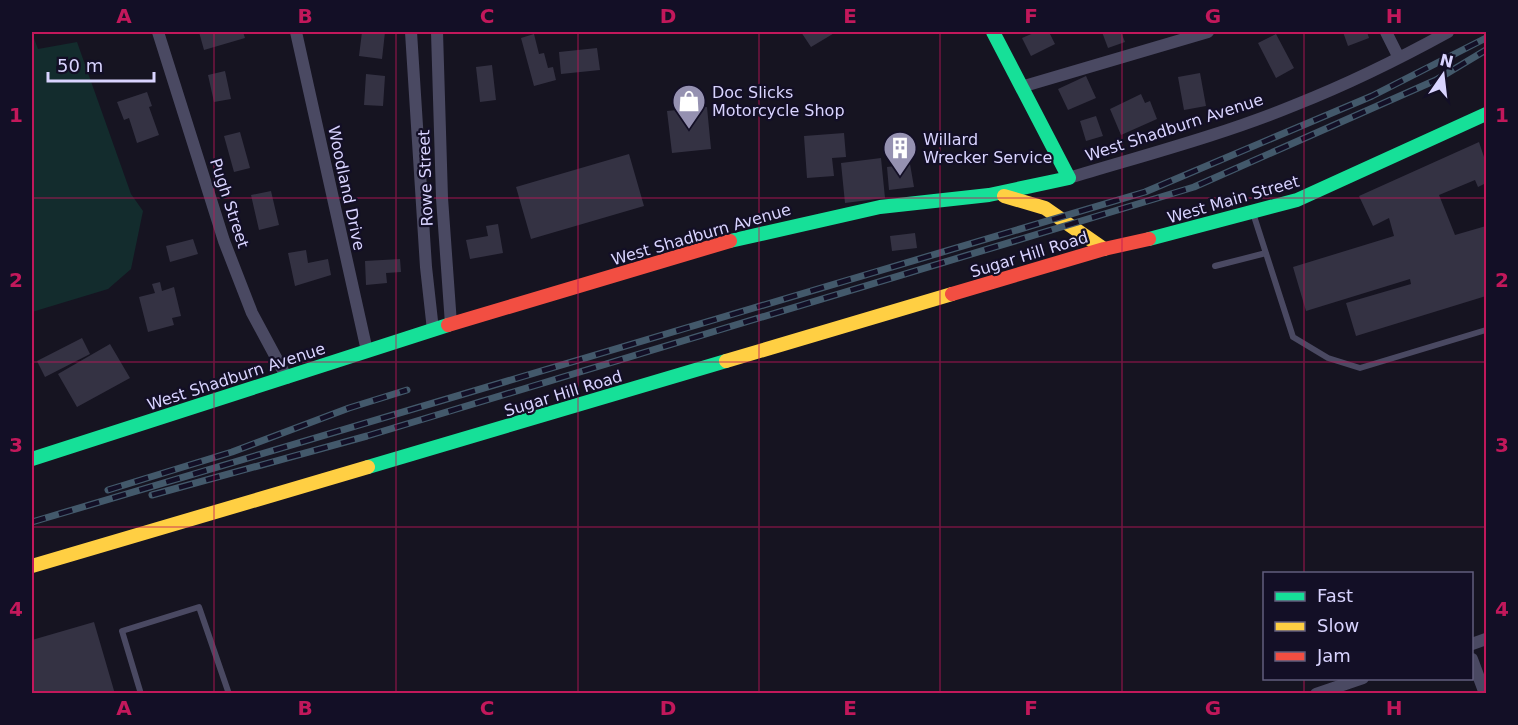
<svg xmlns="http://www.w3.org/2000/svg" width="1518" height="725" font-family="'DejaVu Sans',sans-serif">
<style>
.green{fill:#132c2d}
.building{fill:#343243}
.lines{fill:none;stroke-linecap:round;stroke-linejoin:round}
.lane{stroke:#4a4962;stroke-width:6}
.street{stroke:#4a4962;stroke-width:12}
.fast{stroke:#16e098;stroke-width:14}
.slow{stroke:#ffcf43;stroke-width:14}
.jam{stroke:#f24e42;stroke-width:14}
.rail-casing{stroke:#43596b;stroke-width:7}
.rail{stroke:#130f26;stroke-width:4.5;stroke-dasharray:14;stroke-linecap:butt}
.grid{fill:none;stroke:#c2185b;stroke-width:1.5;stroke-opacity:0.55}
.labels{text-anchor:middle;stroke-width:4.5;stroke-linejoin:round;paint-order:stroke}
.poi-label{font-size:16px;fill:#d9d4ff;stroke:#130f26;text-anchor:start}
.street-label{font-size:16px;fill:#d9d4ff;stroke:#130f26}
.neatline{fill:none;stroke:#c2185b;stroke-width:2}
.grid-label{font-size:20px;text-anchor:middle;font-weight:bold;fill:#c2185b}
</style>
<rect width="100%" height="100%" fill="#161421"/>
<path class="green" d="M 32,33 L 38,49 L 77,42 L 131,194 L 143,211 L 131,269 L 108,289 L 32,312 Z"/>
<path class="building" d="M 199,32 L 243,32 L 245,38 L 204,50 Z
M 362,32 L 385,32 L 382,59 L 359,56 Z
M 801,32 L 836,32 L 811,47 Z
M 1036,32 L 1049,32 L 1055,44 L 1031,56 L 1022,38 Z
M 1102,32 L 1121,32 L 1125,42 L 1108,48 Z
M 1343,32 L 1367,32 L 1369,38 L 1348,46 Z
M 534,34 L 539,54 L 544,53 L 548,68 L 553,67 L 556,80 L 534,86 L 521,38 Z
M 1276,34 L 1294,68 L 1276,78 L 1258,43 Z
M 597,48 L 600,70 L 561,74 L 559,52 Z
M 492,65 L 496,100 L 480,102 L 476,67 Z
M 225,71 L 231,99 L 214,102 L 208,75 Z
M 1200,73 L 1206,106 L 1184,110 L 1178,77 Z
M 366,74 L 385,76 L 383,106 L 364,105 Z
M 1086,76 L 1096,98 L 1068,110 L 1058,89 Z
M 147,92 L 152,106 L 149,107 L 159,135 L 137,143 L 129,118 L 124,120 L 117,102 Z
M 1141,94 L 1145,103 L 1150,101 L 1157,119 L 1121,135 L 1110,109 Z
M 707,107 L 711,149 L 672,153 L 667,111 Z
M 1096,116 L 1103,136 L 1086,141 L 1080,121 Z
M 240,132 L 250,168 L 234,172 L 224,136 Z
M 844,133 L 846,157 L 832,158 L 834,176 L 807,178 L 804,136 Z
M 1479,142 L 1486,163 L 1486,183 L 1478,187 L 1475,180 L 1439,195 L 1455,235 L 1486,226 L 1486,296 L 1356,336 L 1346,303 L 1411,284 L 1410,279 L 1306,311 L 1293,267 L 1394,236 L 1389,218 L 1373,226 L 1359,196 Z
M 629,154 L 644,206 L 531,239 L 516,187 Z
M 881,158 L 885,198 L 845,203 L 841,163 Z
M 910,164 L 914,187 L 889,190 L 887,167 Z
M 271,191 L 279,225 L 259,230 L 251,195 Z
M 498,224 L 503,253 L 470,259 L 466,240 L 488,236 L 486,226 Z
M 915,233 L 917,248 L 892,251 L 890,236 Z
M 193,239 L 198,254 L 170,262 L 166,246 Z
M 306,250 L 308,263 L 328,259 L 331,275 L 295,286 L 288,253 Z
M 400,259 L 401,272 L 386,273 L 387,283 L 366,285 L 365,261 Z
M 160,282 L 162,291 L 174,287 L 181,316 L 172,318 L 174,325 L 148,332 L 139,297 L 155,293 L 152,284 Z
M 82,338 L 90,354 L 45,377 L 37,361 Z
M 110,344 L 130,378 L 77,407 L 58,374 Z
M 94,622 L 115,694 L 32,694 L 32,640 Z"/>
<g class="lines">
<path class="lane" d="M 1253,213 L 1293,337 L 1328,358 L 1360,368 L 1486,330
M 1215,266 L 1266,253
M 141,694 L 122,631 L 199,607 L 229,694"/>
<path class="street" d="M 158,32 L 224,241 L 252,313 L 287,378
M 296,32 L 367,351
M 411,32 L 426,267 L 433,330
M 437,32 L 442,198 L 451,324
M 1386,32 L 1399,58
M 1021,87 L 1208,32
M 1069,178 C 1145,155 1222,135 1295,105 C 1348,84 1399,59 1448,32
M 1472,644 L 1486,639
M 1472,659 L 1485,694
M 1316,694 L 1363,678"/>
<path class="fast" d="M 1149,239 L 1297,200 L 1486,114
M 730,241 L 880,207 L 989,195 L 1069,178 L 993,32
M 32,459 L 448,325
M 368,467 L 726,361"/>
<path class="slow" d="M 1004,196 L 1045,208 L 1104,249
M 726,361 L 952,294
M 32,566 L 368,467"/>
<path class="jam" d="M 952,294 L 1104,249 L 1149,239
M 448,325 L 730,241"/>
<g class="rail-casing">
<path id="rail" d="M 108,490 L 232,452 L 349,408 L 407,390
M 152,495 L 367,436 L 1194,187 L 1436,80 L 1486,50
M 32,522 L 1145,192 L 1372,96 L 1486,38"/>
</g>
<use href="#rail" class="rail"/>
</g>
<path class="grid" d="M 214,32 L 214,694M 396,32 L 396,694M 578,32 L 578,694M 759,32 L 759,694M 940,32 L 940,694M 1122,32 L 1122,694M 1304,32 L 1304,574M 32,198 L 1486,198M 32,362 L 1486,362M 32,527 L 1486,527M 1304,678 L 1304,694"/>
<defs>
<g id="shop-pin" transform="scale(1.725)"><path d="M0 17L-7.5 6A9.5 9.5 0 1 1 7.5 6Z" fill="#9591b1" stroke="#130f26"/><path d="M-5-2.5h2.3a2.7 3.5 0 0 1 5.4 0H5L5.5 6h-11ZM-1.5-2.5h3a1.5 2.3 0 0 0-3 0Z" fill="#fff"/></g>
<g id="building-pin" transform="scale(1.725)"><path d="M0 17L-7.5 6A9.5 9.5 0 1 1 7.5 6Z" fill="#9591b1" stroke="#130f26"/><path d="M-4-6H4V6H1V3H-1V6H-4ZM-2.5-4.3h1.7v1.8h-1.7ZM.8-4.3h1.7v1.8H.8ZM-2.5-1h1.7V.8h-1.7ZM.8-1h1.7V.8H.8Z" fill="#fff"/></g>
</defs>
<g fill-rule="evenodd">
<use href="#shop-pin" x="689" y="101"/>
<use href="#building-pin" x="900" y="148"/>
</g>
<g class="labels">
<g class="poi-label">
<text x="712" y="98">Doc Slicks<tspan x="712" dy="18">Motorcycle Shop</tspan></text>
<text x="923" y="145">Willard<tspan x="923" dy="18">Wrecker Service</tspan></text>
</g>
<g class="street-label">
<text transform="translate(1174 127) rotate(-18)" y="6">West Shadburn Avenue</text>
<text transform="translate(425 178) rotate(-92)" y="6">Rowe Street</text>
<text transform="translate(347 188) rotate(78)" y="6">Woodland Drive</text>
<text transform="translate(1233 199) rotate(-16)" y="6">West Main Street</text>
<text transform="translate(230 203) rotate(72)" y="6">Pugh Street</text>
<text transform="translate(701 234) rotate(-16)" y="6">West Shadburn Avenue</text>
<text transform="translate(1029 254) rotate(-17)" y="6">Sugar Hill Road</text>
<text transform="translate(236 376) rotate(-18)" y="6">West Shadburn Avenue</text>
<text transform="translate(563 393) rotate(-17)" y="6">Sugar Hill Road</text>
</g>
</g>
<rect width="1518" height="725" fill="none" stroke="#130f26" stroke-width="66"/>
<rect x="1263" y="572" width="210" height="108" fill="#130f26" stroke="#625e7d" stroke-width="1.5"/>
<rect x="1275" y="592" width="30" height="9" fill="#16e098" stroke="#625e7d" stroke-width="1.5"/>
<text x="1317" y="602" font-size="18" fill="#d9d4ff">Fast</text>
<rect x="1275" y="622" width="30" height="9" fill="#ffcf43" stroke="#625e7d" stroke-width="1.5"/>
<text x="1317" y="632" font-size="18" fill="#d9d4ff">Slow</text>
<rect x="1275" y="652" width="30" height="9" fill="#f24e42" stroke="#625e7d" stroke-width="1.5"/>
<text x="1317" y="662" font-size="18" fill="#d9d4ff">Jam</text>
<g transform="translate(1443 75) rotate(14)" stroke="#130f26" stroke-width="4.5" paint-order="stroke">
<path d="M0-4.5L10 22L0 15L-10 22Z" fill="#d9d4ff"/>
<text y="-9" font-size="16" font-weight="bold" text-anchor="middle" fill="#d9d4ff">N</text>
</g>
<path d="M48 72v9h106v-9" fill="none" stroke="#d9d4ff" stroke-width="3"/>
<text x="57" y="72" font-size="18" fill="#d9d4ff" stroke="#130f26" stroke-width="4.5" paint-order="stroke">50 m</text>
<rect x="33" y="33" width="1452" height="659" class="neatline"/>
<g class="grid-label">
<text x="124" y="23">A</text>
<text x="305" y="23">B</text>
<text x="487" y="23">C</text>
<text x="668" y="23">D</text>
<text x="850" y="23">E</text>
<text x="1031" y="23">F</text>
<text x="1213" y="23">G</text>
<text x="1394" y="23">H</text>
<text x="16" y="122">1</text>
<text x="1502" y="122">1</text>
<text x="16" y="287">2</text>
<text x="1502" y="287">2</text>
<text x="16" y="452">3</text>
<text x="1502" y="452">3</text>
<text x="16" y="616">4</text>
<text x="1502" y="616">4</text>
<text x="124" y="715">A</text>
<text x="305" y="715">B</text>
<text x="487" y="715">C</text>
<text x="668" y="715">D</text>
<text x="850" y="715">E</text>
<text x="1031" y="715">F</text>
<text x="1213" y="715">G</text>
<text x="1394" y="715">H</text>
</g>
</svg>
